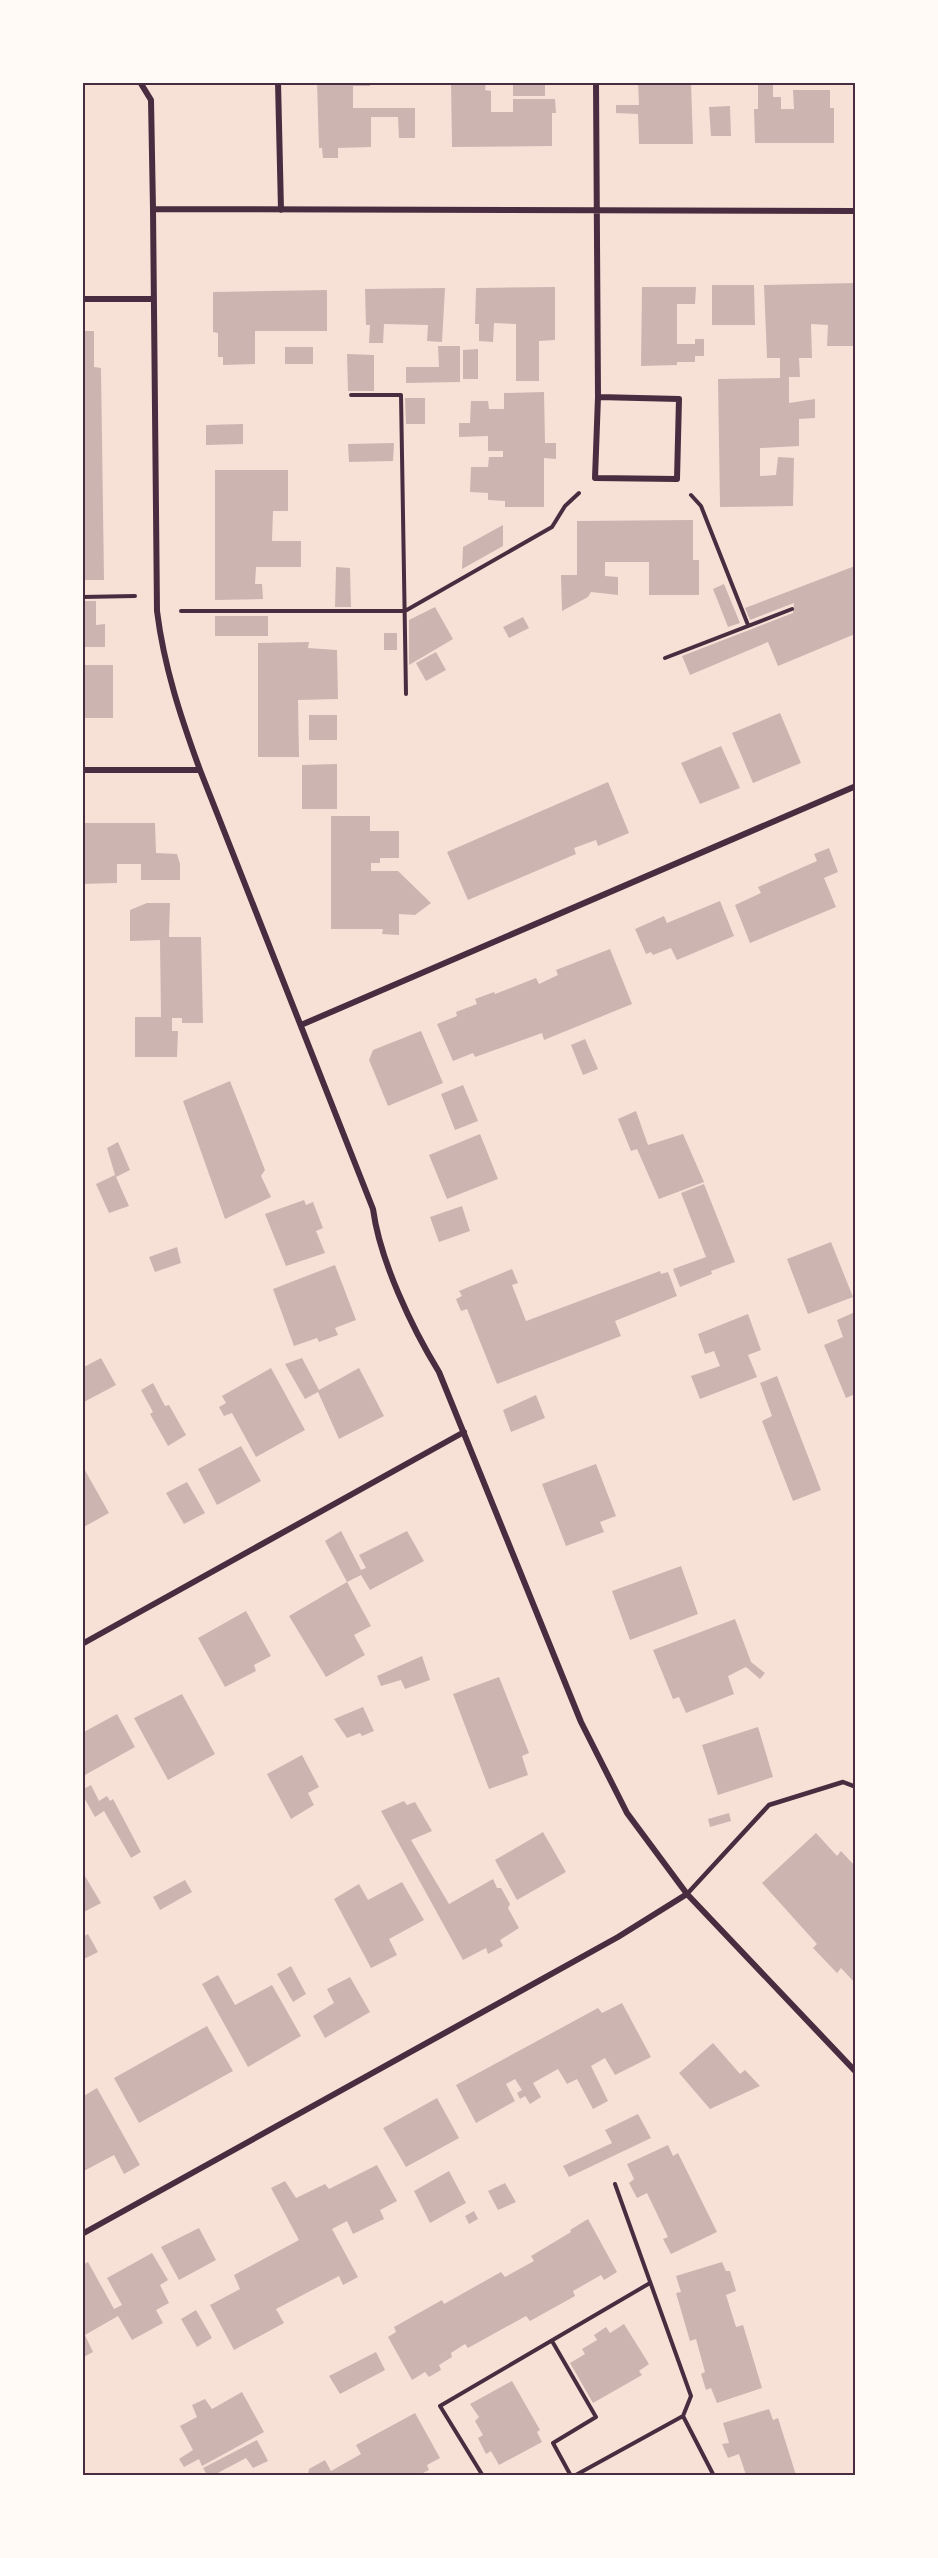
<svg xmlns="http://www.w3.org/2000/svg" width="938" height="2558" font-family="'Asap Condensed',sans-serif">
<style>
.building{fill:#ccb4b1}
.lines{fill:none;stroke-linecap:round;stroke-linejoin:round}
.path{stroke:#4a2c40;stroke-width:4}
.service{stroke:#4a2c40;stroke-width:4.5}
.minor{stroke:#4a2c40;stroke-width:6}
.neatline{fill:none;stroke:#4a2c40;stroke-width:2}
</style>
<rect width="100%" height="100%" fill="#f7e1d7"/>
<path class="building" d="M 317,82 L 370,82 L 370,86 L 353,86 L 353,108 L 415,108 L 415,138 L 399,138 L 398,117 L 371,117 L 371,147 L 338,148 L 338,158 L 323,158 L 322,148 L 319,148 Z
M 451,82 L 486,82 L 485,90 L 491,91 L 491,112 L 513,112 L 513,99 L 555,99 L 556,113 L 552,113 L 552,146 L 452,147 Z
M 513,82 L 545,82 L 545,96 L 513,96 Z
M 638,82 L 691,82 L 693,144 L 639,144 L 638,114 L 616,113 L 616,105 L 639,105 Z
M 758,82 L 773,82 L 773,97 L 781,97 L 781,109 L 794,109 L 793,90 L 830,90 L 830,108 L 834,108 L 834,143 L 755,143 L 754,109 L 758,109 Z
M 730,106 L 731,136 L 711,136 L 709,107 Z
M 855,283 L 855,346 L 827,346 L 828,325 L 811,324 L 812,358 L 799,358 L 800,377 L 789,377 L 789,403 L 815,399 L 815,418 L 799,419 L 799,446 L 760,448 L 760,476 L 776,475 L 778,457 L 794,458 L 793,506 L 720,507 L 718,379 L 780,378 L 780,358 L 767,358 L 764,285 Z
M 712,285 L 754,285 L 755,325 L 712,325 Z
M 555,287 L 555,340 L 539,341 L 539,381 L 516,381 L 516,324 L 494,323 L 493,342 L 479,341 L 479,324 L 475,324 L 476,288 Z
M 642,287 L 696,287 L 695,304 L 677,304 L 677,344 L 695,344 L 695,339 L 704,339 L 704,356 L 695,356 L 695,362 L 677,362 L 677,365 L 641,366 Z
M 445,288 L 442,342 L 427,341 L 428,325 L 384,324 L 383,343 L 369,343 L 370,325 L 366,325 L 365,289 Z
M 327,290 L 327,331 L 255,331 L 255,364 L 223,365 L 223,357 L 218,357 L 218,333 L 213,332 L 213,292 Z
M 82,331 L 94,331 L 94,367 L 101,368 L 104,580 L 82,580 Z
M 438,346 L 460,346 L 460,382 L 406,383 L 406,367 L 439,367 Z
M 285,347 L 313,347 L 313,364 L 285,364 Z
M 478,349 L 478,379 L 463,379 L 463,350 Z
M 347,354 L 374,355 L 374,391 L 348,391 Z
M 544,392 L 545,443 L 556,443 L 556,459 L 544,458 L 544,507 L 505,507 L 505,501 L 488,500 L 488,493 L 470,492 L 471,467 L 488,467 L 489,457 L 503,457 L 503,451 L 488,451 L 488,436 L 459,437 L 459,423 L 470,423 L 471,401 L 488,401 L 489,409 L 504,409 L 504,393 Z
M 405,398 L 425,398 L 425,424 L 406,424 Z
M 243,424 L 243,444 L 206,445 L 206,425 Z
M 394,443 L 393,461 L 349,462 L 348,444 Z
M 215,470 L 288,470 L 288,511 L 273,511 L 272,541 L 301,541 L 301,567 L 256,567 L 255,584 L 262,584 L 263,599 L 215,600 Z
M 693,520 L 693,560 L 699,560 L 699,595 L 649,595 L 649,562 L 605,562 L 605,576 L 618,577 L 618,595 L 591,592 L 588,597 L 562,611 L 561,575 L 577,575 L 577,521 Z
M 503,525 L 503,546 L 462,569 L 463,547 Z
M 855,566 L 855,606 L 853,607 L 855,612 L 855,634 L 778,666 L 768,642 L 690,675 L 682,656 L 793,613 L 794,603 L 750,620 L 745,608 Z
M 336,567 L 350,568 L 351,607 L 335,607 Z
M 724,584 L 740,623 L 728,627 L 713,589 Z
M 82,601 L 96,601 L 96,625 L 105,624 L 105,647 L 82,647 Z
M 435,607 L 453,639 L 409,665 L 409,620 Z
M 215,616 L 268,616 L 268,636 L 215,636 Z
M 523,617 L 529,628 L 509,638 L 503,627 Z
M 384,633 L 397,633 L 397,650 L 384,650 Z
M 309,642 L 308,648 L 337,650 L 338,699 L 298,700 L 299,757 L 258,757 L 258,643 Z
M 436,652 L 446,670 L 426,681 L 416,663 Z
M 82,665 L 113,665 L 113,718 L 82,718 Z
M 780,713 L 801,763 L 753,783 L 732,733 Z
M 309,715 L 337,715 L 337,740 L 309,740 Z
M 721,746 L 740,788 L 700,804 L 681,763 Z
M 337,764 L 337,809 L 302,809 L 302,765 Z
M 608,782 L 629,833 L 598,846 L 596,840 L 574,848 L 576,854 L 468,900 L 447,852 Z
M 331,816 L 370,816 L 370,831 L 399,831 L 399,858 L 380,858 L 380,863 L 371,863 L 371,871 L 398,871 L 431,903 L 415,915 L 399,914 L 399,935 L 382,934 L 383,929 L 331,929 Z
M 82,823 L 155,823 L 156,853 L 177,854 L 180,864 L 180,880 L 141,880 L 141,864 L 117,864 L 117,883 L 82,884 Z
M 829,848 L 838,872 L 824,878 L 836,907 L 750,943 L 735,905 L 761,893 L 758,887 L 817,861 L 814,854 Z
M 720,901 L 734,936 L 677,960 L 671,948 L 653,955 L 651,952 L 646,954 L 635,929 L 664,916 L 667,923 Z
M 147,903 L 170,903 L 169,937 L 201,937 L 203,1023 L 182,1023 L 182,1018 L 172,1018 L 172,1031 L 178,1031 L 177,1057 L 135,1057 L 135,1017 L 161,1017 L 160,940 L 130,941 L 130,910 Z
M 610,949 L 632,1004 L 544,1040 L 542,1033 L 475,1057 L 473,1053 L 453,1061 L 437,1024 L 457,1016 L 456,1012 L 477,1004 L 475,999 L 494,992 L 495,994 L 536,978 L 539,984 L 558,975 L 556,970 Z
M 421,1031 L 443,1083 L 388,1106 L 369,1060 L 373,1050 Z
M 585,1039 L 598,1069 L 583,1075 L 571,1045 Z
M 230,1081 L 265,1170 L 261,1176 L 271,1197 L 225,1219 L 183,1101 Z
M 463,1085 L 478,1121 L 455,1130 L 441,1094 Z
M 636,1111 L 648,1145 L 683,1134 L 704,1182 L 659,1199 L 637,1149 L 631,1151 L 618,1119 Z
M 480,1134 L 498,1179 L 447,1199 L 429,1155 Z
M 118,1142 L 130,1170 L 116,1177 L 129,1206 L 109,1213 L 96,1184 L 115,1175 L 107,1148 Z
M 704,1184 L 735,1262 L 711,1271 L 712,1274 L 680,1287 L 673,1269 L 706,1257 L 681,1193 Z
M 304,1200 L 306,1205 L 313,1202 L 323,1228 L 316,1231 L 325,1253 L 286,1266 L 265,1214 Z
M 462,1206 L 470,1231 L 439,1242 L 430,1217 Z
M 831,1242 L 853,1297 L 808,1314 L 787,1259 Z
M 177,1247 L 181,1263 L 155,1272 L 149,1257 Z
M 335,1265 L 356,1320 L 335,1328 L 338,1335 L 319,1342 L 317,1338 L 294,1346 L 273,1289 Z
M 512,1269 L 518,1283 L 512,1285 L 526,1321 L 660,1271 L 661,1274 L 668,1272 L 677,1296 L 615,1321 L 621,1336 L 497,1384 L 467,1309 L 461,1311 L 456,1299 L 462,1296 L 459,1291 Z
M 855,1312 L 855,1394 L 846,1398 L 824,1345 L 843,1337 L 837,1320 Z
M 748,1314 L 761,1350 L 748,1355 L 757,1377 L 700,1399 L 691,1376 L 720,1366 L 714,1351 L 705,1354 L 698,1334 Z
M 101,1358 L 116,1385 L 82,1403 L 82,1368 Z
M 302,1358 L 319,1390 L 359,1368 L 384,1416 L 339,1439 L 318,1392 L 305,1399 L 285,1364 Z
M 271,1368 L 305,1430 L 256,1457 L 232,1413 L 224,1416 L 219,1407 L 226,1403 L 222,1396 Z
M 777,1376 L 821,1490 L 793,1501 L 762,1421 L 772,1416 L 760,1383 Z
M 153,1383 L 165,1406 L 169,1405 L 186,1435 L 168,1446 L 150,1414 L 153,1412 L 141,1390 Z
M 536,1395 L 545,1418 L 511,1432 L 503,1410 Z
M 241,1446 L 261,1481 L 217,1505 L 198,1469 Z
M 596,1464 L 616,1516 L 600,1522 L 604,1532 L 566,1546 L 542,1484 Z
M 82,1465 L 109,1513 L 82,1528 Z
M 187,1482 L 205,1513 L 184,1524 L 166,1493 Z
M 341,1531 L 361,1570 L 366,1568 L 359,1555 L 407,1531 L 424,1561 L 370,1590 L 361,1575 L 347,1582 L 325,1541 Z
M 681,1566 L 698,1614 L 630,1640 L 612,1591 Z
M 347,1582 L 371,1626 L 354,1635 L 365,1655 L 326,1677 L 289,1616 Z
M 246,1611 L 271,1656 L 254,1665 L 256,1671 L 225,1687 L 198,1638 Z
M 735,1619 L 751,1662 L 765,1673 L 760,1679 L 746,1667 L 728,1676 L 734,1694 L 686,1713 L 679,1697 L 673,1699 L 653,1650 Z
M 422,1656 L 430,1680 L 405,1689 L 401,1680 L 381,1686 L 377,1676 Z
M 499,1677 L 529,1753 L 522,1756 L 528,1775 L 489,1789 L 453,1694 Z
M 182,1694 L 215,1754 L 168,1780 L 134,1718 Z
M 363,1707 L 374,1731 L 362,1736 L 360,1733 L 347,1738 L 334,1719 Z
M 117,1714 L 135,1747 L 85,1775 L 82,1770 L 82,1733 Z
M 758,1727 L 773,1777 L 718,1795 L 702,1745 Z
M 302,1755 L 319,1787 L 308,1793 L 314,1805 L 291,1819 L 267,1774 Z
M 91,1785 L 99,1801 L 107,1796 L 110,1801 L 113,1799 L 141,1852 L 131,1858 L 104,1811 L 95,1817 L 82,1794 L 82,1790 Z
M 404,1801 L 407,1805 L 415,1802 L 432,1831 L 411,1840 L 449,1904 L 493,1879 L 497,1888 L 501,1888 L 510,1904 L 508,1908 L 519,1928 L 500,1940 L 503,1946 L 488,1954 L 486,1948 L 463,1960 L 381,1811 Z
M 729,1813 L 731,1821 L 710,1827 L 708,1819 Z
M 543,1832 L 566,1872 L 517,1900 L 495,1860 Z
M 816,1833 L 837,1856 L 841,1851 L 855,1866 L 855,1983 L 841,1968 L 837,1973 L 813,1948 L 817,1944 L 762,1883 Z
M 82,1871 L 101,1903 L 82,1913 Z
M 185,1880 L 192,1892 L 160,1910 L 153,1897 Z
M 402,1882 L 424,1920 L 389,1939 L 397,1955 L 371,1968 L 334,1899 L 359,1884 L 368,1900 Z
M 88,1934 L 98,1952 L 82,1960 L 82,1937 Z
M 291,1966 L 306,1994 L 293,2002 L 277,1974 Z
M 218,1975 L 235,2005 L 272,1985 L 301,2036 L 248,2067 L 202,1984 Z
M 350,1977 L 370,2012 L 325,2038 L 313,2016 L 334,2003 L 327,1989 Z
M 622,2003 L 651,2057 L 615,2075 L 605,2058 L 591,2066 L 608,2101 L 593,2109 L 577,2079 L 567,2084 L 558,2069 L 533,2083 L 541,2097 L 530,2104 L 525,2096 L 520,2099 L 517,2093 L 522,2090 L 515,2079 L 506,2084 L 515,2101 L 476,2123 L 456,2085 L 598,2008 L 602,2013 Z
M 207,2026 L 233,2071 L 139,2123 L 114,2078 Z
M 713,2043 L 740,2074 L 745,2070 L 760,2086 L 710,2109 L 679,2073 Z
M 97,2088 L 140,2165 L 124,2174 L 114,2155 L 82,2172 L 82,2097 Z
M 437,2098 L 459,2138 L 406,2167 L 383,2128 Z
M 638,2114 L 651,2138 L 569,2177 L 563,2166 L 612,2143 L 605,2130 Z
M 668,2145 L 673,2156 L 678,2153 L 717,2232 L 671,2254 L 663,2239 L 668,2237 L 647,2193 L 637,2198 L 629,2183 L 634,2179 L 627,2164 Z
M 377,2165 L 397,2201 L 380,2210 L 384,2219 L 353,2234 L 347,2221 L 332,2229 L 358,2277 L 343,2285 L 339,2276 L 276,2309 L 284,2323 L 234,2350 L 210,2305 L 240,2289 L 234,2275 L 299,2240 L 271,2188 L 285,2181 L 296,2198 L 325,2184 L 329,2189 Z
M 449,2171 L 466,2203 L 430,2223 L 414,2191 Z
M 505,2183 L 516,2202 L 498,2210 L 488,2191 Z
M 474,2211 L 478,2219 L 469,2224 L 465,2216 Z
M 588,2219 L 617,2272 L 604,2280 L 601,2275 L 573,2291 L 575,2296 L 530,2321 L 526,2316 L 468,2348 L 465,2344 L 451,2353 L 452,2357 L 439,2365 L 441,2370 L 429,2377 L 425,2372 L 412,2380 L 388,2337 L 396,2332 L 394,2327 L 442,2300 L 444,2304 L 501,2272 L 505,2277 L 534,2261 L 531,2256 L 571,2232 L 570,2230 Z
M 199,2228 L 216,2260 L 179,2280 L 161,2247 Z
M 152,2253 L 168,2280 L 160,2285 L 169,2303 L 156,2310 L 163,2323 L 132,2340 L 118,2316 L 85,2335 L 93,2352 L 82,2358 L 82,2291 L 85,2290 L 82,2286 L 82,2265 L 88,2262 L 114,2309 L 122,2305 L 107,2278 Z
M 722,2262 L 726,2271 L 730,2271 L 736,2291 L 726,2295 L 736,2327 L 743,2325 L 762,2388 L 717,2403 L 711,2388 L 706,2390 L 701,2374 L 705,2372 L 696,2339 L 690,2341 L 676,2293 L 681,2292 L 676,2276 Z
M 196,2310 L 212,2338 L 197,2347 L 181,2319 Z
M 624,2324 L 649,2364 L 639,2371 L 642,2375 L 593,2403 L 570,2363 L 585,2354 L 582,2349 L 597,2340 L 594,2335 L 606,2327 L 610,2333 Z
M 376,2352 L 385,2370 L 340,2394 L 329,2376 Z
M 512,2381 L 540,2430 L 537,2432 L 542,2442 L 499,2465 L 491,2451 L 486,2454 L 478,2438 L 483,2435 L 475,2421 L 479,2417 L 470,2404 Z
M 242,2392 L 264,2432 L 202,2466 L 199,2459 L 184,2467 L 179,2459 L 193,2450 L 180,2426 L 197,2417 L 192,2405 L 205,2399 L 212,2409 Z
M 769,2409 L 773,2420 L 778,2418 L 796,2475 L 746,2475 L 739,2454 L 728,2458 L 722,2444 L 729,2443 L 723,2423 Z
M 415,2413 L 440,2458 L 427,2465 L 429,2470 L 419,2475 L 411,2473 L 407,2475 L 308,2475 L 309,2469 L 325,2460 L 331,2471 L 361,2454 L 356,2445 Z
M 257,2440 L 268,2461 L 253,2468 L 246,2458 L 214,2475 L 207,2475 L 203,2468 Z"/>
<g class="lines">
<path class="path" d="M 351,395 L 401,395 L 406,694
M 691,495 L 701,506 L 748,625
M 82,597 L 135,596
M 181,611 L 405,611 L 552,527 L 565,506 L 579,493
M 665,658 L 792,609
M 615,2184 L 691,2396 L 683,2416 L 714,2476
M 552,2341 L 596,2417 L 553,2443 L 571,2476
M 483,2476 L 440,2406 L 650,2283
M 574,2476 L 683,2416"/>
<path class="service" d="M 687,1894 L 769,1805 L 843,1782 L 856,1787"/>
<path class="minor" d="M 140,82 L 151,100 L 153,209 L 856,211
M 278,82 L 281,210
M 596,82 L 598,397 L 595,478 L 677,479 L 679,399 L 598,397
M 153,209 L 157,611 C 164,667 181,718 200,770 L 373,1209 C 380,1261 412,1328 439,1372 L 581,1722 L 627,1813 L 687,1894 L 856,2072
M 82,299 L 154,299
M 82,770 L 200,770
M 301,1025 L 856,786
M 82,1644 L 464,1432
M 82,2234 L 618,1937 L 687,1894"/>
</g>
<rect width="938" height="2558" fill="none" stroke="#fffaf5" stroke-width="168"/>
<rect x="84" y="84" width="770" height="2390" class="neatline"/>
</svg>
